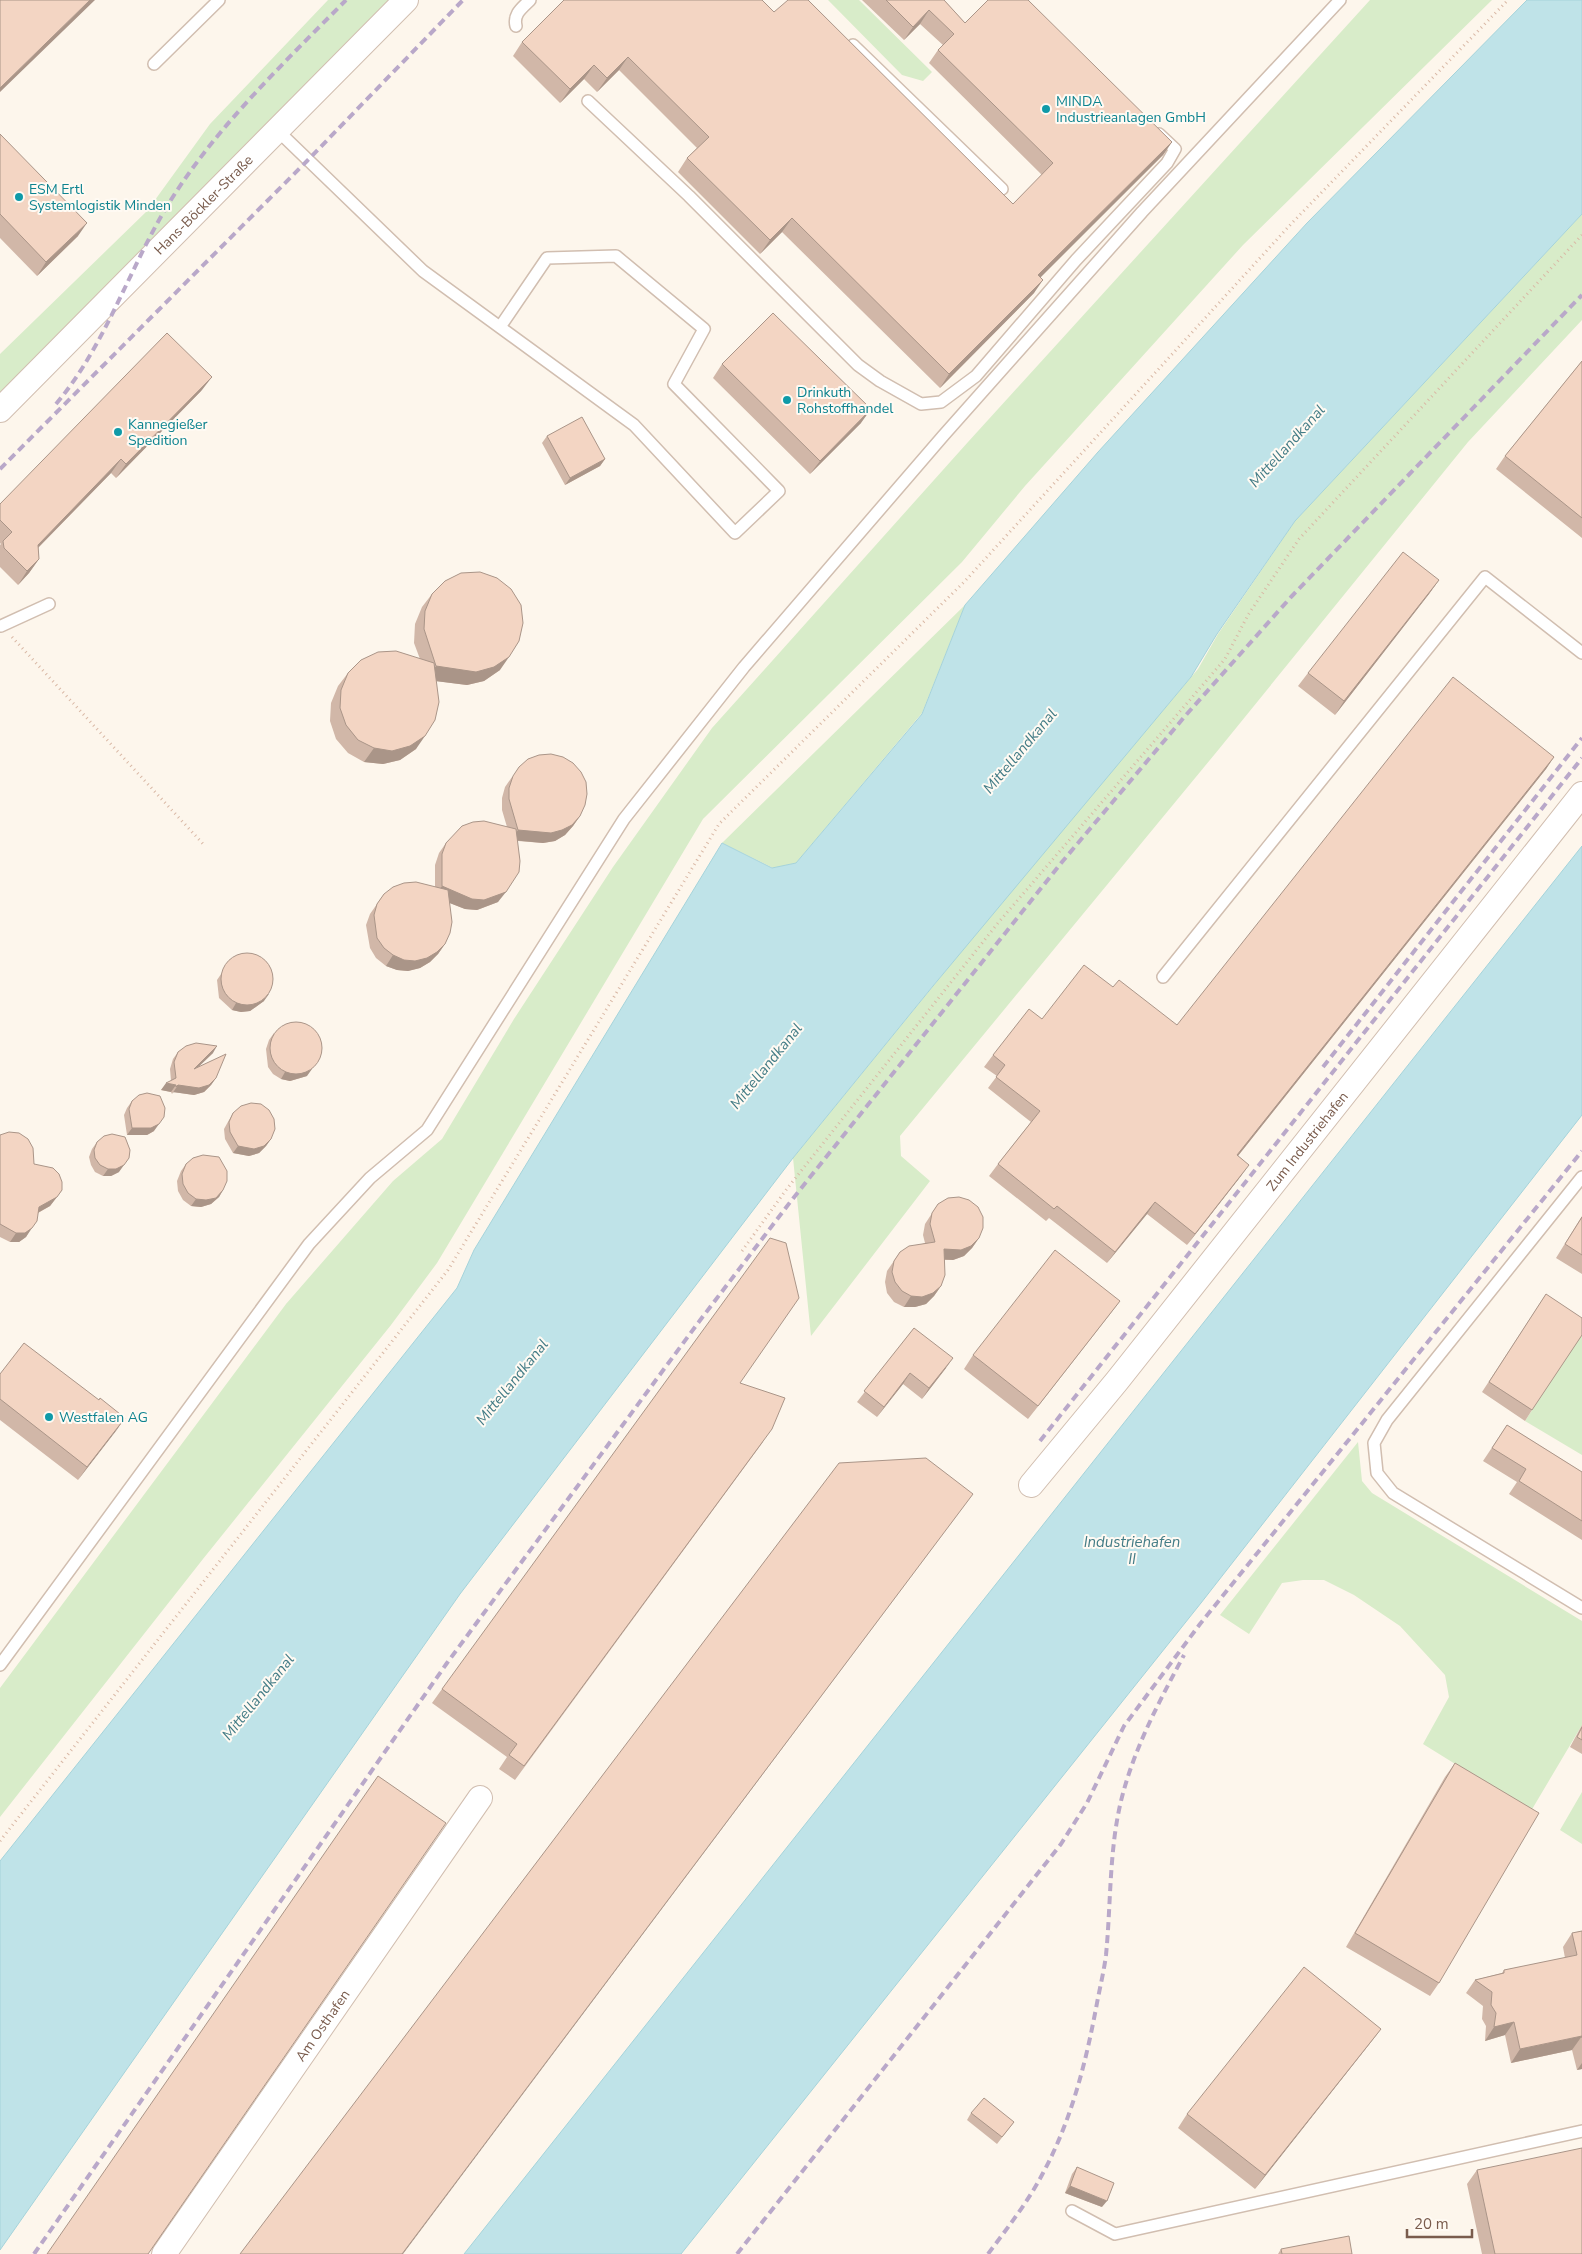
<svg xmlns="http://www.w3.org/2000/svg" width="1582" height="2254" font-family="'Nunito Sans',sans-serif">
<style>
.green{fill:#d8ecc9}
.water{fill:#bfe3e8;stroke:#a5d3da}
.lines{fill:none;stroke-linecap:round;stroke-linejoin:round}
.service-casing{stroke:#d1beb0;stroke-width:14}
.minor-casing{stroke:#d1beb0;stroke-width:26}
.path{stroke:#d9b8a5;stroke-width:3;stroke-dasharray:1 4;stroke-linecap:butt}
.service{stroke:#fff;stroke-width:11}
.minor{stroke:#fff;stroke-width:24}
.rail{stroke:#b9a8c9;stroke-width:4;stroke-dasharray:8 5;stroke-linecap:butt}
.wall{fill:#d1b7a8}
.shaded-wall{fill:#aa9588}
.building{fill:#f3d5c3;stroke:#aa9588}
.culture-dot{fill:#0f9aa8;stroke:#fffaf3;stroke-width:2}
.labels{text-anchor:middle;stroke-width:4;stroke-linejoin:round;paint-order:stroke}
.culture-label{font-size:14px;fill:#0d838f;stroke:#fffaf3;text-anchor:start}
.street-label{font-size:14px;fill:#7a5c4d;stroke:#fffaf3}
.water-label{font-size:15px;font-style:italic;fill:#437c86;stroke:#fffaf3}
</style>
<rect width="100%" height="100%" fill="#fdf6ec"/>
<path class="green" d="M 328,0 L 391,0 L 0,394 L 0,354 L 147,211 L 210,124 Z
M 828,0 L 859,0 L 932,72 L 923,81 L 902,75 Z
M 1370,0 L 1492,0 L 1243,245 L 1025,486 L 962,562 L 703,819 L 437,1263 L 391,1325 L 203,1559 L 0,1817 L 0,1688 L 286,1304 L 393,1181 L 442,1139 L 514,1019 L 613,867 L 712,728 L 968,442 Z
M 1582,214 L 1582,320 L 1468,442 L 1219,749 L 900,1136 L 901,1156 L 930,1181 L 811,1336 L 793,1158 L 1018,882 L 1198,669 L 1218,634 L 1295,521 Z
M 965,605 L 922,713 L 796,863 L 773,868 L 722,843 Z
M 1582,1334 L 1582,1455 L 1525,1421 Z
M 1358,1442 L 1362,1481 L 1372,1493 L 1582,1621 L 1582,1725 L 1531,1811 L 1423,1744 L 1449,1697 L 1445,1675 L 1400,1626 L 1354,1595 L 1324,1580 L 1303,1580 L 1282,1583 L 1249,1634 L 1220,1615 Z
M 1582,1792 L 1582,1844 L 1560,1830 Z"/>
<path class="water" d="M 1527,0 L 1582,0 L 1582,214 L 1295,521 L 1217,634 L 1191,677 L 933,986 L 793,1158 L 460,1594 L 0,2250 L 0,1861 L 457,1288 L 474,1250 L 722,843 L 772,868 L 796,863 L 922,714 L 965,605 L 1098,452 L 1307,223 Z
M 1582,846 L 1582,1115 L 1201,1603 L 681,2254 L 464,2254 Z"/>
<g class="lines">
<g class="service-casing">
<path id="service" d="M 516,26 C 513,14 522,8 530,0
M 853,45 L 1002,189
M 154,64 L 219,0
M 588,101 L 689,196 L 858,365 L 880,381 L 921,404 L 941,402 L 976,376 L 1076,260 L 1167,163 L 1175,149 L 1159,134
M 277,130 L 423,271 L 634,425 L 735,533 L 779,491 L 674,384 L 704,329 L 616,256 L 547,258 L 500,327
M 1,626 L 49,604
M 1163,977 L 1485,577 L 1582,653
M 1582,1177 L 1387,1420 L 1374,1443 L 1377,1473 L 1393,1493 L 1582,1608
M 0,1665 L 309,1244 L 370,1178 L 427,1130 L 624,819 L 744,667 L 943,436 L 1142,212 L 1340,0
M 1072,2211 L 1115,2234 L 1582,2131"/>
</g>
<g class="minor-casing">
<g id="minor">
<path id="s1" d="M 0,410 L 406,0"/>
<path id="s2" d="M 1031,1485 L 1117,1381 L 1582,794"/>
<path id="s3" d="M 164,2254 L 480,1798"/>
</g>
</g>
<path class="path" d="M 12,637 L 205,846
M 742,1251 L 786,1190 L 998,923 L 1225,659 L 1248,615 L 1299,539 L 1582,235
M 0,1841 L 448,1270 L 719,824 L 965,581 L 1291,224 L 1508,0"/>
<use href="#service" class="service"/>
<use href="#minor" class="minor"/>
<path class="rail" d="M 56,404 C 106,345 129,268 169,203 C 217,126 283,64 346,0
M 0,469 L 307,161 L 463,0
M 1323,1067 L 1582,738
M 1040,1441 L 1582,758
M 34,2254 L 447,1663 L 698,1323 L 791,1201 L 1062,862 L 1186,715 L 1291,597 L 1582,295
M 737,2254 L 1061,1844 L 1087,1803 L 1124,1726 L 1200,1624 L 1582,1151
M 988,2254 C 1008,2227 1028,2202 1043,2173 C 1072,2119 1086,2062 1097,2003 C 1100,1987 1104,1971 1106,1955 C 1111,1904 1109,1851 1121,1801 C 1134,1748 1159,1702 1184,1655"/>
</g>
<path class="wall" d="M 862,0 L 944,0 L 965,23 L 1172,142 L 1163,155 L 1040,277 L 1034,293 L 940,388 L 782,232 L 760,254 L 678,172 L 687,158 L 697,148 L 619,70 L 597,92 L 584,79 L 560,103 L 513,56 L 522,42 L 774,12 L 1013,204 L 1042,175 L 929,63 L 938,50 L 943,45 L 920,24 L 904,40 Z
M 0,134 L 78,236 L 37,276 L 0,238 Z
M 1582,361 L 1582,538 L 1496,469 L 1505,456 Z
M 722,364 L 861,423 L 810,474 L 713,378 Z
M 202,390 L 116,478 L 111,473 L 38,548 L 39,559 L 29,573 L 18,585 L 0,567 L 0,545 L 1,544 L 0,543 L 0,504 Z
M 547,436 L 605,459 L 600,466 L 565,485 L 542,443 Z
M 1439,580 L 1429,594 L 1335,715 L 1298,686 L 1308,673 Z
M 432,594 L 500,670 L 484,681 L 467,685 L 436,681 L 416,749 L 400,760 L 383,764 L 364,762 L 348,753 L 336,739 L 330,721 L 331,703 L 338,686 L 348,673 L 420,659 L 414,643 L 415,624 L 422,607 Z
M 1554,757 L 1546,769 L 1238,1156 L 1241,1176 L 1187,1245 L 1147,1214 L 1107,1263 L 1049,1218 L 1046,1221 L 989,1176 L 998,1164 L 1031,1122 L 988,1088 L 997,1076 L 984,1067 L 993,1055 L 1042,1019 L 1177,1025 Z
M 512,777 L 580,816 L 573,826 L 565,835 L 555,841 L 543,843 L 518,841 L 498,902 L 477,910 L 465,909 L 450,903 L 445,944 L 438,954 L 430,962 L 420,968 L 408,971 L 397,970 L 386,966 L 376,958 L 370,948 L 366,925 L 370,914 L 384,894 L 435,887 L 435,865 L 439,853 L 446,843 L 507,827 L 502,810 L 502,798 L 505,787 Z
M 232,958 L 264,1001 L 250,1011 L 241,1012 L 232,1010 L 219,998 L 217,980 Z
M 274,1033 L 307,1076 L 290,1081 L 281,1079 L 273,1074 L 268,1067 L 266,1049 L 269,1040 Z
M 178,1052 L 213,1053 L 198,1067 L 216,1078 L 211,1085 L 204,1092 L 194,1095 L 173,1092 L 172,1094 L 171,1092 L 161,1090 L 171,1081 L 170,1069 L 173,1059 Z
M 132,1101 L 154,1131 L 147,1135 L 127,1135 L 124,1115 L 127,1108 Z
M 233,1113 L 271,1139 L 266,1146 L 259,1153 L 249,1156 L 233,1153 L 225,1139 L 224,1129 L 229,1120 Z
M 0,1135 L 34,1164 L 62,1190 L 50,1206 L 38,1213 L 26,1237 L 19,1242 L 10,1242 L 0,1237 Z
M 97,1142 L 119,1172 L 111,1176 L 103,1176 L 95,1172 L 91,1165 L 89,1157 L 92,1149 Z
M 186,1164 L 223,1190 L 219,1197 L 211,1204 L 201,1207 L 191,1206 L 183,1200 L 178,1191 L 177,1181 L 181,1171 Z
M 938,1204 L 979,1238 L 972,1248 L 964,1256 L 953,1260 L 944,1260 L 941,1286 L 934,1296 L 926,1304 L 915,1307 L 904,1307 L 894,1302 L 887,1293 L 885,1282 L 887,1271 L 900,1252 L 925,1243 L 923,1235 L 925,1224 Z
M 1582,1216 L 1582,1274 L 1556,1258 Z
M 1546,1294 L 1532,1410 L 1525,1421 L 1482,1392 Z
M 1120,1301 L 1110,1314 L 1028,1419 L 964,1369 L 973,1355 Z
M 914,1328 L 946,1368 L 922,1399 L 903,1384 L 877,1417 L 857,1402 Z
M 0,1374 L 125,1418 L 78,1480 L 0,1420 Z
M 740,1383 L 763,1442 L 515,1780 L 499,1769 L 507,1757 L 432,1703 L 442,1689 Z
M 1507,1425 L 1582,1472 L 1582,1540 L 1509,1494 L 1517,1482 L 1483,1461 Z
M 1582,1725 L 1582,1754 L 1570,1747 Z
M 1455,1763 L 1439,1983 L 1430,1996 L 1346,1947 L 1445,1777 Z
M 1582,1931 L 1582,2069 L 1577,2070 L 1572,2050 L 1511,2063 L 1505,2035 L 1485,2041 L 1486,2026 L 1482,2019 L 1483,2006 L 1466,1993 L 1475,1980 L 1502,1973 L 1504,1970 L 1565,1958 L 1563,1947 L 1572,1933 Z
M 1381,2029 L 1371,2042 L 1255,2189 L 1178,2128 L 1187,2114 Z
M 971,2113 L 1014,2122 L 997,2144 L 967,2120 Z
M 1077,2167 L 1102,2207 L 1065,2193 L 1072,2174 Z
M 1477,2170 L 1582,2254 L 1482,2254 L 1467,2184 Z
M 1281,2249 L 1352,2254 L 1278,2254 Z"/>
<path class="shaded-wall" d="M 90,0 L 95,0 L 0,92 L 0,88 Z
M 929,10 L 920,24 L 904,40 L 913,27 Z
M 628,57 L 619,70 L 597,92 L 607,78 Z
M 594,65 L 584,79 L 560,103 L 570,89 Z
M 1172,142 L 1163,155 L 1029,289 L 1038,275 Z
M 792,218 L 782,232 L 760,254 L 770,240 Z
M 87,223 L 78,236 L 37,276 L 46,262 Z
M 1043,280 L 1034,293 L 940,388 L 949,374 Z
M 212,377 L 202,390 L 116,478 L 126,464 Z
M 871,409 L 861,423 L 810,474 L 820,461 Z
M 121,459 L 111,473 L 28,558 L 38,545 Z
M 605,459 L 600,466 L 565,485 L 570,478 Z
M 39,559 L 29,573 L 18,585 L 27,571 Z
M 1439,580 L 1429,594 L 1335,715 L 1344,701 Z
M 509,657 L 500,670 L 484,681 L 467,685 L 427,680 L 436,666 Z
M 425,736 L 416,749 L 400,760 L 383,764 L 364,762 L 374,748 Z
M 1554,757 L 1546,769 L 1229,1167 L 1237,1155 Z
M 580,816 L 573,826 L 565,835 L 555,841 L 543,843 L 511,840 L 518,830 Z
M 442,886 L 506,892 L 498,902 L 477,910 L 465,909 L 434,897 Z
M 445,944 L 438,954 L 430,962 L 420,968 L 408,971 L 397,970 L 386,966 L 393,955 Z
M 269,994 L 264,1001 L 250,1011 L 241,1012 L 232,1010 L 236,1003 Z
M 217,1046 L 213,1053 L 189,1076 L 194,1069 Z
M 312,1069 L 307,1076 L 290,1081 L 281,1079 L 285,1072 Z
M 216,1078 L 211,1085 L 204,1092 L 194,1095 L 173,1092 L 172,1094 L 178,1085 Z
M 166,1083 L 176,1085 L 171,1092 L 161,1090 Z
M 159,1124 L 154,1131 L 147,1135 L 127,1135 L 132,1128 Z
M 271,1139 L 266,1146 L 259,1153 L 249,1156 L 233,1153 L 238,1146 Z
M 124,1165 L 119,1172 L 111,1176 L 103,1176 L 108,1169 Z
M 1249,1165 L 1241,1176 L 1187,1245 L 1195,1234 Z
M 223,1190 L 219,1197 L 211,1204 L 201,1207 L 191,1206 L 196,1199 Z
M 57,1197 L 50,1206 L 32,1216 L 39,1207 Z
M 1155,1202 L 1147,1214 L 1107,1263 L 1115,1252 Z
M 32,1228 L 26,1237 L 19,1242 L 10,1242 L 16,1233 Z
M 979,1238 L 972,1248 L 964,1256 L 953,1260 L 937,1259 L 944,1249 Z
M 941,1286 L 934,1296 L 926,1304 L 915,1307 L 904,1307 L 911,1296 Z
M 1120,1301 L 1110,1314 L 1028,1419 L 1038,1406 Z
M 953,1358 L 946,1368 L 922,1399 L 929,1388 Z
M 910,1373 L 903,1384 L 877,1417 L 884,1407 Z
M 125,1418 L 116,1431 L 78,1480 L 87,1467 Z
M 973,1494 L 403,2254 L 402,2254 Z
M 1514,2022 L 1505,2035 L 1485,2041 L 1494,2027 Z
M 1381,2029 L 1371,2042 L 1255,2189 L 1265,2175 Z
M 1582,2036 L 1572,2050 L 1511,2063 L 1520,2049 Z
M 1582,2063 L 1582,2069 L 1577,2070 Z
M 1070,2186 L 1107,2201 L 1102,2207 L 1065,2193 Z"/>
<path class="building" d="M 0,0 L 90,0 L 0,88 Z
M 564,0 L 762,0 L 774,12 L 788,0 L 808,0 L 1013,204 L 1053,163 L 938,50 L 954,34 L 929,10 L 913,27 L 886,0 L 944,0 L 965,23 L 988,0 L 1028,0 L 1172,142 L 1038,275 L 1043,280 L 949,374 L 792,218 L 770,240 L 687,158 L 709,137 L 628,57 L 607,78 L 594,65 L 570,89 L 522,42 Z
M 0,134 L 87,223 L 46,262 L 0,214 Z
M 773,313 L 871,409 L 820,461 L 722,364 Z
M 167,333 L 212,377 L 126,464 L 121,459 L 38,545 L 39,559 L 27,571 L 4,548 L 3,541 L 12,532 L 0,520 L 0,504 Z
M 1582,361 L 1582,518 L 1505,456 Z
M 582,417 L 605,459 L 570,478 L 547,436 Z
M 1403,552 L 1439,580 L 1344,701 L 1308,673 Z
M 480,572 L 497,578 L 511,589 L 521,605 L 523,623 L 519,641 L 509,657 L 494,667 L 476,672 L 436,666 L 424,629 L 425,611 L 432,594 L 445,581 L 461,573 Z
M 396,651 L 434,663 L 439,702 L 435,720 L 425,736 L 410,746 L 392,751 L 374,748 L 358,740 L 346,725 L 340,708 L 341,690 L 348,673 L 361,660 L 378,652 Z
M 1453,677 L 1554,757 L 1237,1155 L 1249,1165 L 1195,1234 L 1155,1202 L 1115,1252 L 1057,1206 L 1054,1209 L 998,1164 L 1040,1111 L 996,1077 L 1005,1065 L 993,1055 L 1029,1009 L 1042,1019 L 1084,965 L 1113,987 L 1119,980 L 1177,1025 Z
M 551,754 L 563,757 L 573,763 L 581,772 L 586,782 L 587,794 L 585,805 L 580,816 L 572,825 L 562,830 L 551,833 L 518,830 L 509,799 L 509,788 L 513,776 L 519,767 L 528,759 L 539,755 Z
M 484,821 L 516,829 L 520,861 L 519,872 L 506,892 L 484,900 L 472,899 L 442,886 L 442,854 L 446,843 L 462,826 L 473,822 Z
M 416,882 L 448,890 L 452,922 L 450,933 L 445,944 L 437,952 L 427,958 L 415,961 L 404,960 L 393,955 L 384,948 L 377,938 L 374,915 L 377,904 L 384,894 L 393,887 L 404,883 Z
M221 979a26 26 0 1 1 52 0a26 26 0 1 1-52 0Z
M270 1048a26 26 0 1 1 52 0a26 26 0 1 1-52 0Z
M 196,1043 L 217,1046 L 194,1069 L 226,1054 L 216,1078 L 209,1085 L 199,1088 L 178,1085 L 176,1087 L 176,1085 L 166,1083 L 176,1078 L 174,1062 L 178,1052 L 186,1046 Z
M 147,1093 L 160,1096 L 165,1108 L 164,1117 L 159,1124 L 151,1128 L 132,1128 L 129,1109 L 132,1101 L 139,1095 Z
M 251,1103 L 261,1104 L 269,1110 L 274,1119 L 275,1129 L 271,1139 L 264,1146 L 254,1149 L 238,1146 L 230,1132 L 229,1122 L 233,1113 L 241,1106 Z
M 9,1132 L 19,1133 L 28,1139 L 33,1148 L 34,1164 L 53,1168 L 59,1174 L 62,1182 L 62,1190 L 57,1197 L 39,1207 L 37,1221 L 32,1228 L 25,1233 L 16,1233 L 0,1224 L 0,1135 Z
M 112,1134 L 125,1137 L 130,1150 L 129,1158 L 124,1165 L 116,1169 L 108,1169 L 100,1165 L 95,1158 L 94,1150 L 97,1142 L 104,1136 Z
M 203,1155 L 219,1157 L 227,1171 L 227,1181 L 223,1190 L 216,1198 L 206,1200 L 196,1199 L 188,1193 L 183,1184 L 182,1174 L 186,1164 L 193,1158 Z
M 959,1197 L 969,1200 L 978,1207 L 983,1217 L 983,1228 L 979,1238 L 971,1246 L 961,1250 L 944,1249 L 945,1275 L 941,1286 L 933,1293 L 922,1297 L 911,1296 L 902,1291 L 895,1282 L 892,1272 L 894,1261 L 900,1252 L 909,1246 L 935,1242 L 930,1224 L 932,1213 L 938,1204 L 948,1198 Z
M 1582,1217 L 1582,1255 L 1565,1244 Z
M 770,1238 L 786,1243 L 799,1298 L 740,1383 L 785,1398 L 772,1429 L 524,1766 L 509,1755 L 517,1744 L 442,1689 Z
M 1055,1250 L 1120,1301 L 1038,1406 L 973,1355 Z
M 1546,1294 L 1582,1318 L 1582,1335 L 1532,1410 L 1489,1382 Z
M 914,1328 L 953,1358 L 929,1388 L 910,1373 L 884,1407 L 864,1391 Z
M 24,1343 L 99,1400 L 100,1398 L 125,1418 L 87,1467 L 0,1399 L 0,1374 Z
M 1507,1425 L 1582,1472 L 1582,1521 L 1519,1481 L 1526,1469 L 1492,1448 Z
M 926,1458 L 973,1494 L 402,2254 L 240,2254 L 839,1463 Z
M 1582,1727 L 1582,1740 L 1577,1737 Z
M 1455,1763 L 1539,1813 L 1439,1983 L 1355,1933 Z
M 378,1776 L 446,1823 L 148,2254 L 47,2254 Z
M 1582,1931 L 1582,2038 L 1582,2036 L 1520,2049 L 1514,2022 L 1494,2027 L 1496,2013 L 1491,2005 L 1492,1992 L 1475,1980 L 1504,1973 L 1504,1970 L 1577,1955 L 1572,1933 Z
M 1304,1967 L 1381,2029 L 1265,2175 L 1187,2114 Z
M 984,2098 L 1014,2122 L 1002,2137 L 971,2113 Z
M 1582,2148 L 1582,2254 L 1495,2254 L 1477,2170 Z
M 1077,2167 L 1114,2183 L 1107,2201 L 1070,2186 Z
M 1349,2236 L 1352,2254 L 1282,2254 L 1281,2249 Z"/>
<g class="culture-dot">
<circle cx="1046" cy="109" r="5"/>
<circle cx="19" cy="197" r="5"/>
<circle cx="787" cy="400" r="5"/>
<circle cx="118" cy="432" r="5"/>
<circle cx="49" cy="1417" r="5"/>
</g>
<g class="labels">
<g class="culture-label">
<text x="1056" y="106">MINDA<tspan x="1056" dy="16">Industrieanlagen GmbH</tspan></text>
<text x="29" y="194">ESM Ertl<tspan x="29" dy="16">Systemlogistik Minden</tspan></text>
<text x="797" y="397">Drinkuth<tspan x="797" dy="16">Rohstoffhandel</tspan></text>
<text x="128" y="429">Kannegießer<tspan x="128" dy="16">Spedition</tspan></text>
<text x="59" y="1422">Westfalen AG</text>
</g>
<g class="street-label">
<text dy="5" stroke="none"><textPath href="#s1" startOffset="289">Hans-Böckler-Straße</textPath></text>
<text dy="5" stroke="none"><textPath href="#s2" startOffset="441">Zum Industriehafen</textPath></text>
<text dy="5" stroke="none"><textPath href="#s3" startOffset="278">Am Osthafen</textPath></text>
</g>
<g class="water-label">
<text transform="translate(1287 446) rotate(-48)" y="5">Mittellandkanal</text>
<text transform="translate(1020 751) rotate(-50)" y="5">Mittellandkanal</text>
<text transform="translate(766 1066) rotate(-51)" y="5">Mittellandkanal</text>
<text transform="translate(512 1382) rotate(-51)" y="5">Mittellandkanal</text>
<text x="1132" y="1547">Industriehafen<tspan x="1132" dy="17">II</tspan></text>
<text transform="translate(258 1697) rotate(-51)" y="5">Mittellandkanal</text>
</g>
</g>
<path d="M1407 2229v8h65v-8" fill="none" stroke="#7a5c4d" stroke-width="2.5"/>
<text x="1414" y="2229" font-size="15" fill="#7a5c4d" stroke="#fffaf3" stroke-width="4" paint-order="stroke">20 m</text>
</svg>
